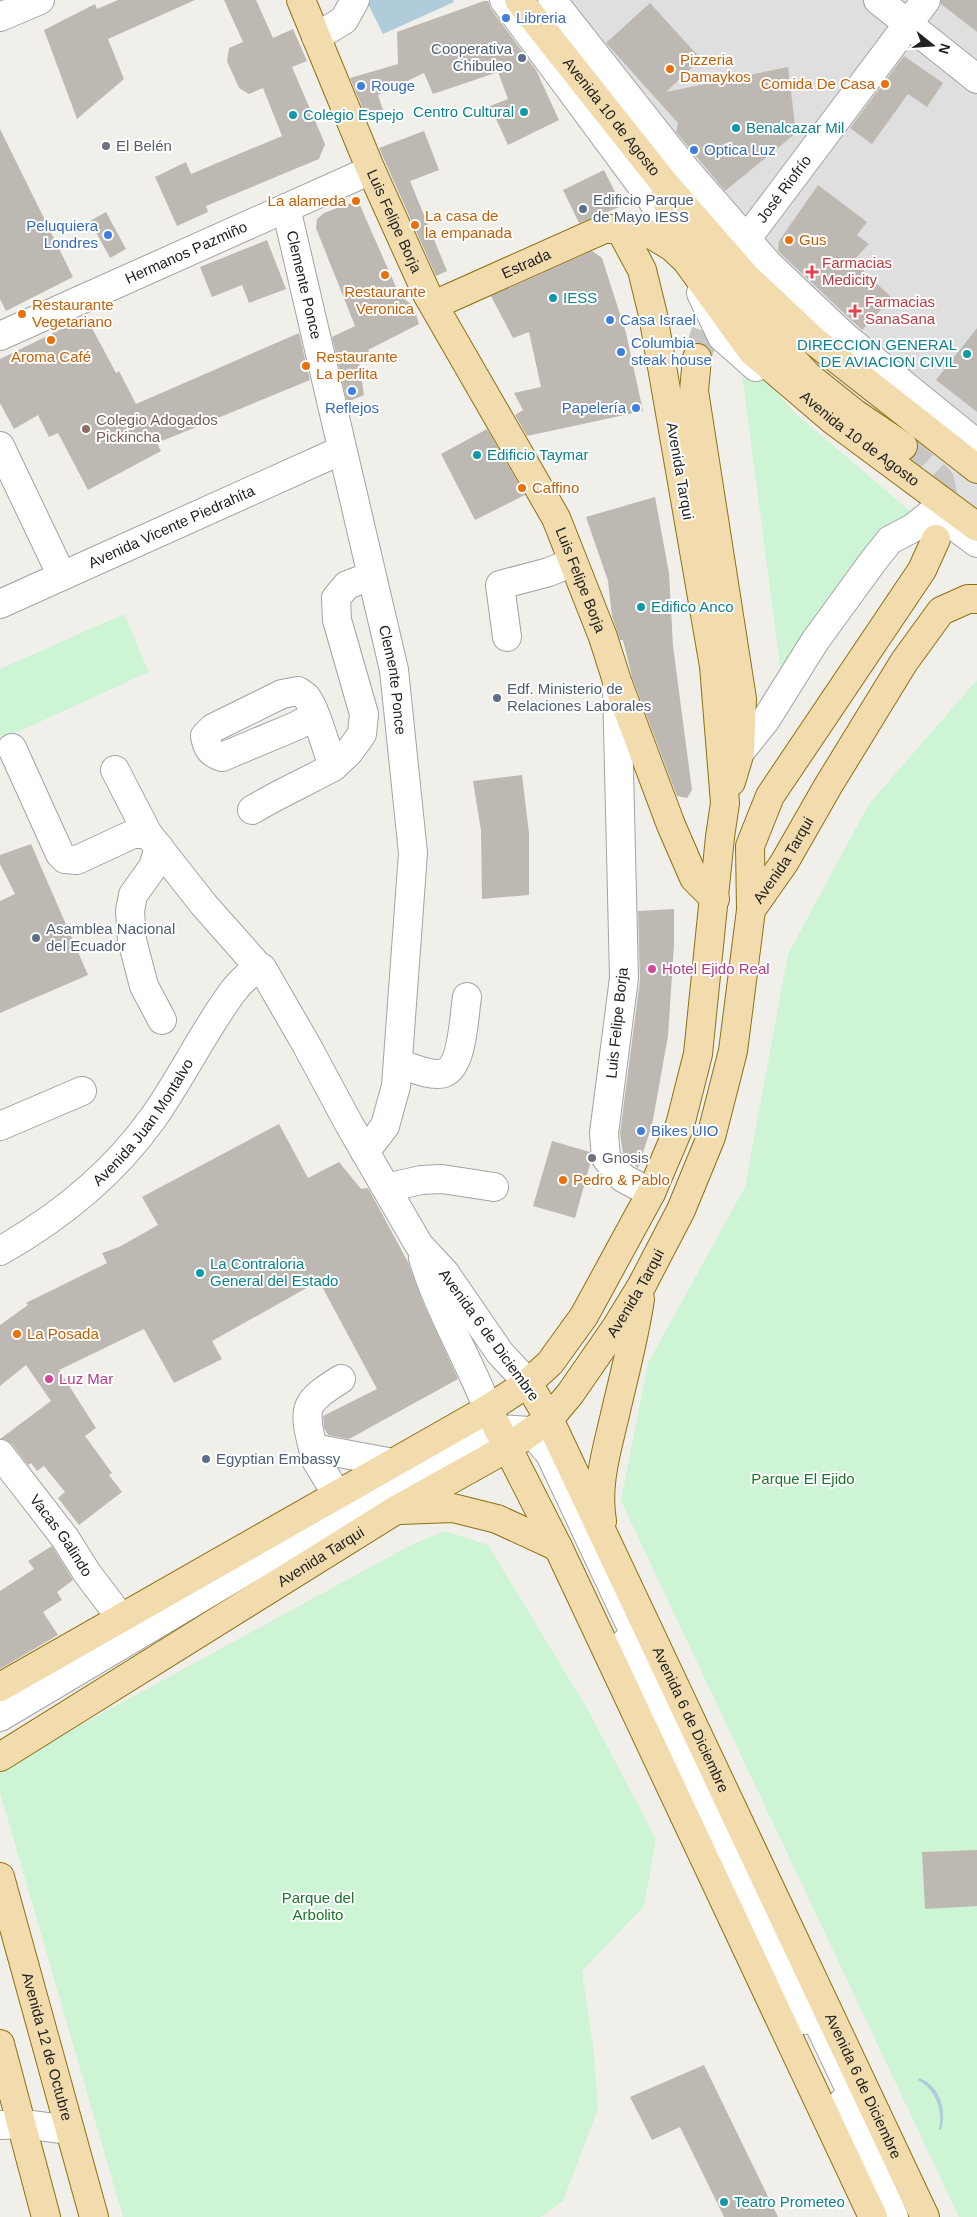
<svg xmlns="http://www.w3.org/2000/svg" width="977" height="2217" font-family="Helvetica,sans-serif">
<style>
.residential{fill:#e0dfdf}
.park{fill:#cdf4d4}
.water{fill:#b0cbd9}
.building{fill:#beb8b3}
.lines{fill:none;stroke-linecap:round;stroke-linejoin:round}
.major-tunnel{stroke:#c8c6c2;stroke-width:28;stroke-dasharray:28 14;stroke-linecap:butt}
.minor-casing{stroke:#a3a3a3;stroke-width:30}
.major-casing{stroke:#8e7112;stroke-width:30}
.minor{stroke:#fff;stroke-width:28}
.major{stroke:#f2dcad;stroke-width:28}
.shop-dot{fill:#3f7fe0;stroke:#fff;stroke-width:2}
.service-dot{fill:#5c6f8a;stroke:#fff;stroke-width:2}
.food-dot{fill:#e8710a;stroke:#fff;stroke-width:2}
.culture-dot{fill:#0f9aa8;stroke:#fff;stroke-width:2}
.worship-dot{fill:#6b7280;stroke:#fff;stroke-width:2}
.health-dot{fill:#e0444e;stroke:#fff;stroke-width:2}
.education-dot{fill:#8d6e63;stroke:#fff;stroke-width:2}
.hotel-dot{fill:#d1479c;stroke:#fff;stroke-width:2}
.labels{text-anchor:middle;stroke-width:4;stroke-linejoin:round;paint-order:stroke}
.shop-label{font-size:15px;fill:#366cbe;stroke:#fff;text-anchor:start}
.service-label{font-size:15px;fill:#4e5e75;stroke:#fff;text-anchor:start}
.food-label{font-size:15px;fill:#c56008;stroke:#fff;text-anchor:start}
.culture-label{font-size:15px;fill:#0d838f;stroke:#fff;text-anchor:start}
.street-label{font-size:15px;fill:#222;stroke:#fff}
.worship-label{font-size:15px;fill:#5b616d;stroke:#fff;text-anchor:start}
.health-label{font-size:15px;fill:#be3a42;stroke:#fff;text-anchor:start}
.education-label{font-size:15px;fill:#785e54;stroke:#fff;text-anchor:start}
.hotel-label{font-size:15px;fill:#b23c85;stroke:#fff;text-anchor:start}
.park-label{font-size:15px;fill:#19762b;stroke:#fff}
</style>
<rect width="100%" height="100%" fill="#f1efea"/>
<path class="residential" d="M 514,0 L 977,0 L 977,512 L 861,422 L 638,188 Z"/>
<path class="park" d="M 739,350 L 795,413 L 911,512 L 906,529 L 786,712 Z
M 124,614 L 149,672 L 0,740 L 0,669 Z
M 977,680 L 977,2217 L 959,2217 L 621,1501 L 648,1363 L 745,1187 L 788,954 L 869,804 Z
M 445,1531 L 488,1545 L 588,1710 L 656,1839 L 644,1906 L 582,1971 L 593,2046 L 598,2109 L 563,2201 L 540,2217 L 123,2217 L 0,1792 L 0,1769 L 413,1544 Z"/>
<path class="water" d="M 366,0 L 453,0 L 454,2 L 383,34 Z
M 919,2078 C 940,2085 947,2111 941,2130 L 939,2129 C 944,2110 935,2089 918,2080 Z"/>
<path class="building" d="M 118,0 L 195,0 L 108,39 L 124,79 L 77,119 L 44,30 L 95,4 L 97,9 Z
M 224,0 L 256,0 L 273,38 L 293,29 L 307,61 L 292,67 L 325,144 L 319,159 L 206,206 L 208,212 L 177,226 L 155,177 L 186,162 L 191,174 L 282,136 L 263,88 L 249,94 L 239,88 L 227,61 L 229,48 L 243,42 Z
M 941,0 L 977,0 L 977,32 L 941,4 Z
M 484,1 L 488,1 L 491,9 L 536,70 L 559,120 L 508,145 L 490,106 L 508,99 L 498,72 L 433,94 L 424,73 L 378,95 L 383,110 L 366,116 L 350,78 L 398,64 L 397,32 Z
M 650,3 L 701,59 L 666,92 L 788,67 L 796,133 L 725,191 L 676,132 L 678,123 L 606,43 Z
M 904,56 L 943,83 L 927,107 L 908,94 L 872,144 L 850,128 Z
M 0,129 L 73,277 L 6,311 L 0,299 Z
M 424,131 L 439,170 L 410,181 L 447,271 L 436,276 L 379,148 Z
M 604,170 L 622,206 L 579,223 L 563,190 Z
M 818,185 L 867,222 L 857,235 L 869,244 L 853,261 L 892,298 L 862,330 L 778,251 L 779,241 Z
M 351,203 L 359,203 L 399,294 L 414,307 L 419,324 L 368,350 L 369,352 L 358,357 L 364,395 L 347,402 L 332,337 L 355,326 L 316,228 L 317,219 L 324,213 Z
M 106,212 L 126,249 L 110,258 L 90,221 Z
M 267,240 L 286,289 L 249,303 L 242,285 L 212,297 L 200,267 Z
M 592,251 L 602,258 L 626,333 L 643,411 L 527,436 L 515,415 L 523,410 L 514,393 L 541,387 L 529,332 L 513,338 L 491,296 Z
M 86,317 L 116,373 L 119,371 L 136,404 L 299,333 L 310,380 L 157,443 L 161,451 L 88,490 L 58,433 L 49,437 L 38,415 L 14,429 L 0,403 L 0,359 Z
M 977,328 L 977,412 L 936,380 Z
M 487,429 L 525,495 L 475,520 L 441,454 Z
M 655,497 L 669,573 L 673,646 L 692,790 L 687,798 L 677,796 L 632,677 L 623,640 L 620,640 L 612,616 L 608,581 L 586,517 Z
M 522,775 L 529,833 L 529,895 L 482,899 L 481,831 L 473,781 Z
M 31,844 L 88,975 L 0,1013 L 0,901 L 15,894 L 0,864 L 0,855 Z
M 674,909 L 674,945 L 668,1036 L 652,1125 L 638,1168 L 623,1154 L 620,1133 L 640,980 L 638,911 Z
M 279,1124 L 308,1178 L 339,1162 L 361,1189 L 368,1188 L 408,1262 L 423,1303 L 458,1379 L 349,1439 L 328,1435 L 324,1428 L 323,1416 L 377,1389 L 319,1281 L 212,1341 L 222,1359 L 174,1383 L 144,1329 L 59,1370 L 96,1428 L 85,1436 L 112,1473 L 109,1475 L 122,1492 L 79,1525 L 58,1498 L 65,1492 L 44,1466 L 37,1471 L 31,1463 L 28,1465 L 12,1444 L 6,1440 L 0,1439 L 51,1401 L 26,1365 L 0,1386 L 0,1325 L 28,1305 L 26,1303 L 107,1263 L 102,1253 L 119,1247 L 158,1225 L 142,1197 Z
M 552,1141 L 590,1152 L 591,1161 L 575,1218 L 533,1206 Z
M 52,1546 L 73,1580 L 57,1592 L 62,1600 L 43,1612 L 58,1635 L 0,1669 L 0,1591 L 34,1569 L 28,1561 Z
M 977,1850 L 977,1906 L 925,1909 L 922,1852 Z
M 704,2065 L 778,2217 L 724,2217 L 680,2127 L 652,2140 L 630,2097 Z"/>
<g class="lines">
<path class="major-tunnel" d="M 697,358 L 716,298
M 903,446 L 940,480 L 946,508 L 943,518"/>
<g class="minor-casing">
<g id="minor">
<path d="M 504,0 L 652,200 L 673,236"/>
<path d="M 552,0 L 686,170 L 769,265 L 845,337 L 977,444"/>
<path d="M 878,0 L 977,79"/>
<path d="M 0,17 L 40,0"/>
<path d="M 316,37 L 344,20 L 355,0"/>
<path id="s1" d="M 286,208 L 394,670 L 413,853 L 396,1086 L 385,1126 L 365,1152"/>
<path id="s2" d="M 751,233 L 926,0"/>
<path d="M 701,293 L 722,337 L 756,367"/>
<path id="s3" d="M 0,336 L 371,170"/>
<path d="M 0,446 L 62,576"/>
<path d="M 943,518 L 977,543"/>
<path id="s4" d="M 0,604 L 342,450"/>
<path d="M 507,637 L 500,585 L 549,572 L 573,562"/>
<path d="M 617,685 L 624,978 L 604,1133 L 606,1158 L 623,1178 L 651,1193"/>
<path d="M 315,716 L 296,726 L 222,757 C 210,753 207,748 205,736 L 213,728 L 282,694 L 298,691 C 301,693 305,695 307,698 C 315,707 328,753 333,767 L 349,752 L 362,734 L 364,714 L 337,620 L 336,598 L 347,585 L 371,576"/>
<path d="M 12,748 L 60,854 L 65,859 L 77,860 L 133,834 L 148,834 L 204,905 L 258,966 L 262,968 L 306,1044 L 349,1124 L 419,1245 L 445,1273 L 500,1353 L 528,1383"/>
<path d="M 740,752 L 765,721 L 815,641 L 874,560 L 890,540 L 913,528 L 934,511"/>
<path d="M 115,770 L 148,834"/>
<path d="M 252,810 C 278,794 306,782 333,767"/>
<path d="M 159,847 L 153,867 L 133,895 L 130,911 L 132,940 L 144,986 L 162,1020"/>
<path d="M 398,1063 C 410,1067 431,1077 444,1073 C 463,1066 464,1015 467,997"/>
<path d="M 0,1126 L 82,1091"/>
<path d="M 386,1188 L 421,1180 L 442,1179 L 494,1187"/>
<path id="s5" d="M 0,1251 C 60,1217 113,1174 153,1118 C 182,1077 204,1030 234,990 C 241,981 250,974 258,966"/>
<path d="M 423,1258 C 439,1311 468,1358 488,1409"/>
<path d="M 313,1448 C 302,1406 305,1402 341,1379"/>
<path id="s6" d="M 0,1454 L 65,1538 L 87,1573 L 121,1618"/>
<path d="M 337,1495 L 316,1460 L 313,1448 L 393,1463"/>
<path d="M 625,1643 L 804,2020"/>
<path d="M 0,1717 L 464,1441 L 499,1429 L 530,1431 L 550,1454 L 646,1658"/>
<path d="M 805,1995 L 863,2117"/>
<path d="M 843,2102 L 894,2217"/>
<path d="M 0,2125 L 23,2124 L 70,2130"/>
</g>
</g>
<g class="major-casing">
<g id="major">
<path id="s7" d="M 301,0 L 371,170 L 427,294 L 556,518 L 603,637 L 617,681 L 671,825 L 694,878 L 715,899"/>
<path id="s8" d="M 519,0 L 664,183 L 746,277 L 814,341 L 977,469"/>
<path d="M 666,193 L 671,219 L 705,265 L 809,377 L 854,413 L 903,446"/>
<path id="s9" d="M 434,305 L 604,229 L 635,229 L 654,236 L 672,247 L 686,260 L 752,351 L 834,421 L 977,527"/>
<path d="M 697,358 L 694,391 L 742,699 L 740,752 L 731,782"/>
<path d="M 751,910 L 750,846 L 770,796 L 922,570 L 936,539"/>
<path id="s10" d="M 528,1383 L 549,1419 L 925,2217"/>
<path d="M 488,1409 L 558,1547 L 873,2217"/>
<path d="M 400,1510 L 453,1508 L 497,1519 L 558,1547"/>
<path d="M 602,1521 C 596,1486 606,1453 614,1419 C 623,1379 634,1340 640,1299"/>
<path d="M 0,1687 L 488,1409 L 528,1383 L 550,1363 L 584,1316 L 651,1193 L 680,1125 L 698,1054 L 720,837 L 725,803 L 714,666 L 653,315 L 642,270 L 620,229"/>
<path id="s11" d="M 0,1757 L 396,1510 L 509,1447 L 549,1419 L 570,1394 L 615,1329 L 642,1285 L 681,1210 L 711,1137 L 733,1051 L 751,910 L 784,863 L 828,786 L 904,662 L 941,611 L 968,599 L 977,599"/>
<path id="s12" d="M 0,1877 L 94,2217"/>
<path d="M 0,2044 L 46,2217"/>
</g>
</g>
<use href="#minor" class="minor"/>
<use href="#major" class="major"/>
</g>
<g class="shop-dot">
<circle cx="506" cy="18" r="5"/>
<circle cx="361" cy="86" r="5"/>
<circle cx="694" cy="150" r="5"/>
<circle cx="108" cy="235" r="5"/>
<circle cx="610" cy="320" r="5"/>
<circle cx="621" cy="352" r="5"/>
<circle cx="352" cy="391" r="5"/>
<circle cx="636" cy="408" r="5"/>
<circle cx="641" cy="1131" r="5"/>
</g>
<g class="service-dot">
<circle cx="522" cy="58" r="5"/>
<circle cx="583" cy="209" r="5"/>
<circle cx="497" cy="698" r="5"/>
<circle cx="36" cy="938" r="5"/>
<circle cx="206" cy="1459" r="5"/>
</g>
<g class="food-dot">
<circle cx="670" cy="69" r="5"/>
<circle cx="885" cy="84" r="5"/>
<circle cx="356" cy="201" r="5"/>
<circle cx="415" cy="225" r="5"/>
<circle cx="789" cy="240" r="5"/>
<circle cx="385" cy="275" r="5"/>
<circle cx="22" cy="314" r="5"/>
<circle cx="51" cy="340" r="5"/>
<circle cx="306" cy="366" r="5"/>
<circle cx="522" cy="488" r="5"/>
<circle cx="563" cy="1180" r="5"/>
<circle cx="17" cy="1334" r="5"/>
</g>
<g class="culture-dot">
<circle cx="524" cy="112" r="5"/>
<circle cx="293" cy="115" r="5"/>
<circle cx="736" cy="128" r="5"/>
<circle cx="553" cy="298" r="5"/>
<circle cx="967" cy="354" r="5"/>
<circle cx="477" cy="455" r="5"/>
<circle cx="641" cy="607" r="5"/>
<circle cx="200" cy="1273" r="5"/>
<circle cx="724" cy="2202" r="5"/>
</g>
<g class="worship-dot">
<circle cx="106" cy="146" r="5"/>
<circle cx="592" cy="1158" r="5"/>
</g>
<g class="health-dot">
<path d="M809.5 264.5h5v5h5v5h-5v5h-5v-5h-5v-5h5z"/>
<path d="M852.5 303.5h5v5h5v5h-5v5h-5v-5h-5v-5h5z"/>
</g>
<circle class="education-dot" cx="86" cy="429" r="5"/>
<g class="hotel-dot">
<circle cx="652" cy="969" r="5"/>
<circle cx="49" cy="1379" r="5"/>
</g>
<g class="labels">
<g class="shop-label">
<text x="516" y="23">Libreria</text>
<text x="371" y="91">Rouge</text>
<text x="704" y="155">Optica Luz</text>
<text x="98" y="231" text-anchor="end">Peluquiera<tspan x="98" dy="17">Londres</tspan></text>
<text x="620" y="325">Casa Israel</text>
<text x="631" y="348">Columbia<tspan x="631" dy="17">steak house</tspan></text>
<text x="352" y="413" text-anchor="middle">Reflejos</text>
<text x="626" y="413" text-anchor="end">Papelería</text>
<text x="651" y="1136">Bikes UIO</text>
</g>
<g class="service-label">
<text x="512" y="54" text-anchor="end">Cooperativa<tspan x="512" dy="17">Chibuleo</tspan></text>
<text x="593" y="205">Edificio Parque<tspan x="593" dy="17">de Mayo IESS</tspan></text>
<text x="507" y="694">Edf. Ministerio de<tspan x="507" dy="17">Relaciones Laborales</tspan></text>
<text x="46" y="934">Asamblea Nacional<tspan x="46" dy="17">del Ecuador</tspan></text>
<text x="216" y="1464">Egyptian Embassy</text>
</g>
<g class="food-label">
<text x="680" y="65">Pizzeria<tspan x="680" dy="17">Damaykos</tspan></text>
<text x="875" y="89" text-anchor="end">Comida De Casa</text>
<text x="346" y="206" text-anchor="end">La alameda</text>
<text x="425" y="221">La casa de<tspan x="425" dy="17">la empanada</tspan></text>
<text x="799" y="245">Gus</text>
<text x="385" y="297" text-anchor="middle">Restaurante<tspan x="385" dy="17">Veronica</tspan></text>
<text x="32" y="310">Restaurante<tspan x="32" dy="17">Vegetariano</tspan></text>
<text x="51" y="362" text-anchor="middle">Aroma Café</text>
<text x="316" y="362">Restaurante<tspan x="316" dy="17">La perlita</tspan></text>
<text x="532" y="493">Caffino</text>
<text x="573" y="1185">Pedro &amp; Pablo</text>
<text x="27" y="1339">La Posada</text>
</g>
<g class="culture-label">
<text x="514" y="117" text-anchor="end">Centro Cultural</text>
<text x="303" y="120">Colegio Espejo</text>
<text x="746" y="133">Benalcazar Mil</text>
<text x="563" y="303">IESS</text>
<text x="957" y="350" text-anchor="end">DIRECCION GENERAL<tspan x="957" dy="17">DE AVIACION CIVIL</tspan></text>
<text x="487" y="460">Edificio Taymar</text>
<text x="651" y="612">Edifico Anco</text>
<text x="210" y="1269">La Contraloria<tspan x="210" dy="17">General del Estado</tspan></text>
<text x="734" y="2207">Teatro Prometeo</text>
</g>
<g class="street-label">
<text dy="5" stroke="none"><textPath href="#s8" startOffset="149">Avenida 10 de Agosto</textPath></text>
<text dy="5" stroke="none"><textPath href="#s2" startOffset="55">José Riofrío</textPath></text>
<text dy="5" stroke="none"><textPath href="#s7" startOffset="240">Luis Felipe Borja</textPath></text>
<text dy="5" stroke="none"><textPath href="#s3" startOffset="204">Hermanos Pazmiño</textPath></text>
<text dy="5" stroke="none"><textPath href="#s9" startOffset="101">Estrada</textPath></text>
<text dy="5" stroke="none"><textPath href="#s1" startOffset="79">Clemente Ponce</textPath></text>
<text dy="5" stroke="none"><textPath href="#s9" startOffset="529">Avenida 10 de Agosto</textPath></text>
<text transform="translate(680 471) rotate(80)" y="5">Avenida Tarqui</text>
<text dy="5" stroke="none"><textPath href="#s4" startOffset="188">Avenida Vicente Piedrahíta</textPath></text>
<text dy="5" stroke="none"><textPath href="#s7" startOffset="645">Luis Felipe Borja</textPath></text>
<text dy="5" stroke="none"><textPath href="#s1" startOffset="484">Clemente Ponce</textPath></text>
<text dy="5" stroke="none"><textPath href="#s11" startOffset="1262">Avenida Tarqui</textPath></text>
<text transform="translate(617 1023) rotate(-84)" y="5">Luis Felipe Borja</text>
<text dy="5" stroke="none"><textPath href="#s5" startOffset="195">Avenida Juan Montalvo</textPath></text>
<text dy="5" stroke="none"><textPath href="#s11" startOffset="798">Avenida Tarqui</textPath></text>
<text transform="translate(489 1335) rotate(54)" y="5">Avenida 6 de Diciembre</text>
<text dy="5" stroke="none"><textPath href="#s6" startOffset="102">Vacas Galindo</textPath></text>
<text dy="5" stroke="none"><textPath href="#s11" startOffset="378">Avenida Tarqui</textPath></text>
<text dy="5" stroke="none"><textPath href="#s10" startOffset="374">Avenida 6 de Diciembre</textPath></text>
<text dy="5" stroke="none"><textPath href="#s12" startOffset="176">Avenida 12 de Octubre</textPath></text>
<text dy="5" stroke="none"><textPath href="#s10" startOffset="779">Avenida 6 de Diciembre</textPath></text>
</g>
<g class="worship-label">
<text x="116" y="151">El Belén</text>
<text x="602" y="1163">Gnosis</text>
</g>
<g class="health-label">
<text x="822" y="268">Farmacias<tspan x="822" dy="17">Medicity</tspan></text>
<text x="865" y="307">Farmacias<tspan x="865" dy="17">SanaSana</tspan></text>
</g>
<g class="education-label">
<text x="96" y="425">Colegio Adogados<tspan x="96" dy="17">Pickincha</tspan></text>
</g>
<g class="hotel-label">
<text x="662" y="974">Hotel Ejido Real</text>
<text x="59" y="1384">Luz Mar</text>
</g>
<g class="park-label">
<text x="803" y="1484">Parque El Ejido</text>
<text x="318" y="1903">Parque del<tspan x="318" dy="17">Arbolito</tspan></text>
</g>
</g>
<g transform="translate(932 45) rotate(107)" stroke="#ffffff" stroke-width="4" paint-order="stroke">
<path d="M0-4L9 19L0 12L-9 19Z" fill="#222222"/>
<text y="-8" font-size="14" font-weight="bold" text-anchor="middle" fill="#222222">N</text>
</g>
</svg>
